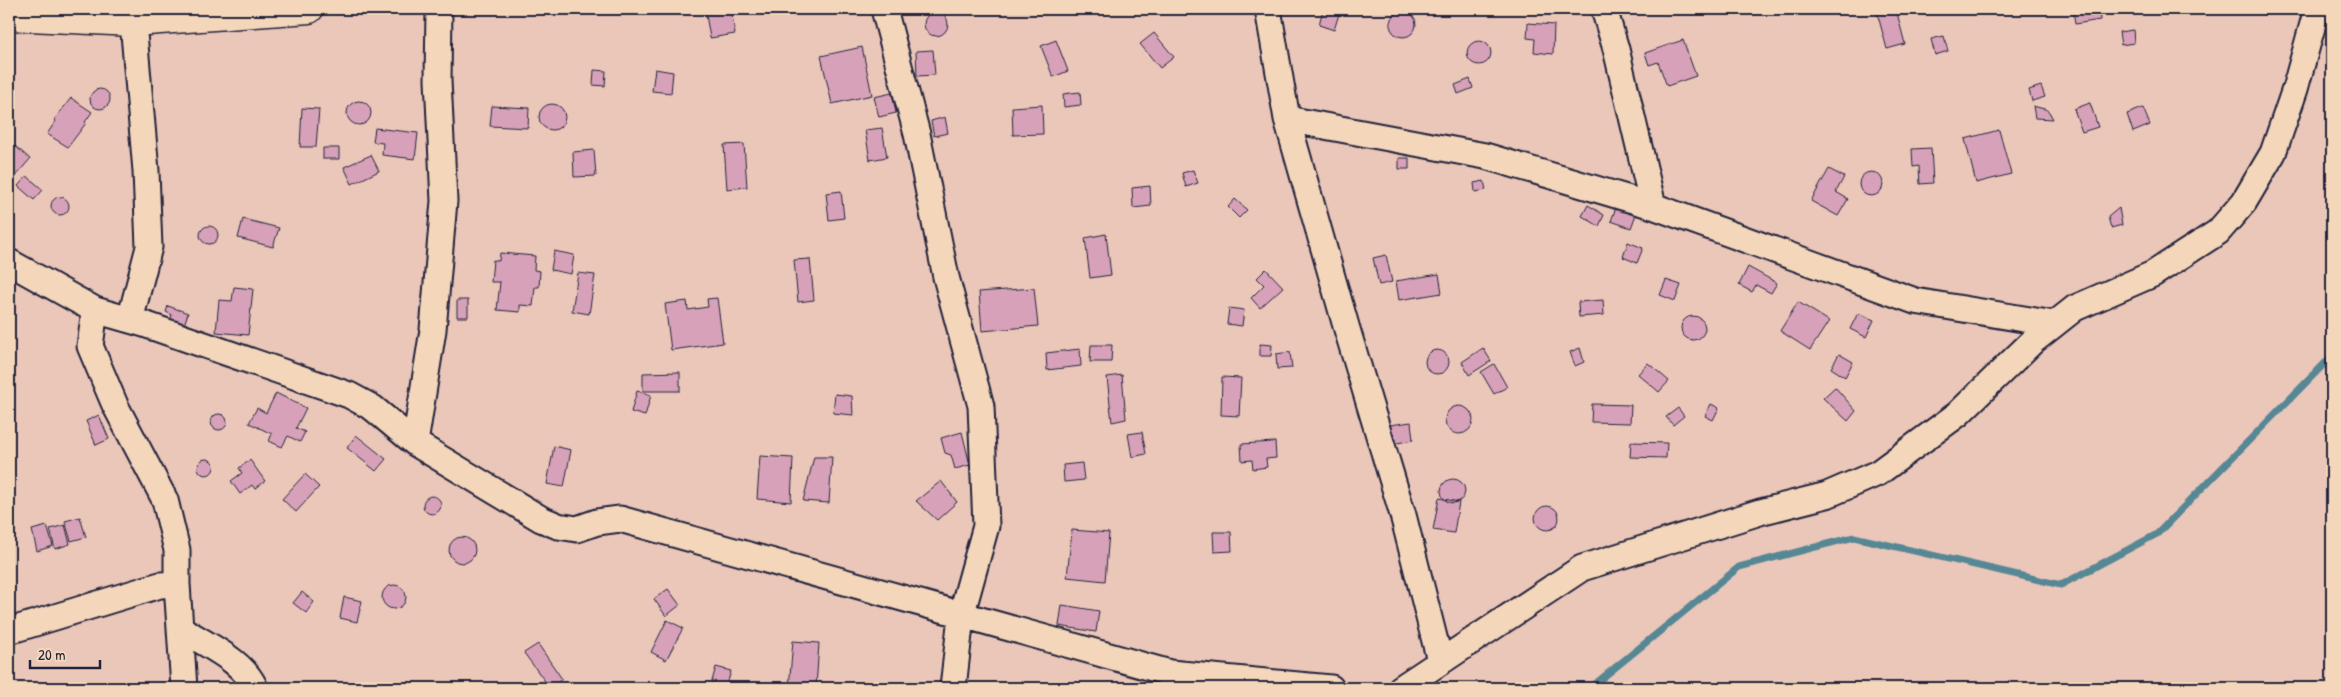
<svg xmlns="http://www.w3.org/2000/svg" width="2341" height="697" font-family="'Patrick Hand',sans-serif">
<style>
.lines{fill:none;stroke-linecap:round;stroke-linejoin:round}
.stream{stroke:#568795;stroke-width:7}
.building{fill:#d7a2b9;stroke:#22223b}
.minor-casing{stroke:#22223b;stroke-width:29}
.tertiary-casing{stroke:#22223b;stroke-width:31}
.minor{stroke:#f4d7bb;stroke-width:25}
.tertiary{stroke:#f4d7bb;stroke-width:28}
</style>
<rect width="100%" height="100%" fill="#ebc7ba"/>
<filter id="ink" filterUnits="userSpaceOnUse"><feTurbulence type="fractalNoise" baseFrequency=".02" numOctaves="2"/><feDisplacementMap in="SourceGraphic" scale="10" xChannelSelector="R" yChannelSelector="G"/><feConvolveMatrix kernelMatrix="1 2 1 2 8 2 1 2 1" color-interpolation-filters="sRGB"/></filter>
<g filter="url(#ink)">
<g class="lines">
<path class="stream" d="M 1590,688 L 1739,567 L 1854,537 L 2061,585 L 2157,534 L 2332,356"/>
</g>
<path class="building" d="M 705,9 L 731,9 L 735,34 L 710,38 Z
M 1323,9 L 1339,14 L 1334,30 L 1319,25 Z
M 1816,9 L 1837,9 L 1827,14 Z
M 1890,9 L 1896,9 L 1905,44 L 1887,49 L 1877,12 Z
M 2073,9 L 2099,9 L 2100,20 L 2075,24 Z
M1390 24a13 13 0 1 1 26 0a13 13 0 1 1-26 0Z
M924 24a12 12 0 1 1 24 0a12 12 0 1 1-24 0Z
M 1528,23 L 1554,25 L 1553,54 L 1534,52 L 1535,39 L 1527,38 Z
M 2133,30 L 2134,43 L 2121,45 L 2119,32 Z
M 1154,33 L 1174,57 L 1160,68 L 1140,44 Z
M 1944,36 L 1948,51 L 1935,55 L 1931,39 Z
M 1056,40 L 1068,71 L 1053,77 L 1041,46 Z
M 1683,40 L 1696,76 L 1667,86 L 1658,62 L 1649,65 L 1645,53 Z
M1467 53a12 12 0 1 1 24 0a12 12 0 1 1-24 0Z
M 862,47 L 872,95 L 832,104 L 821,56 Z
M 933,50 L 935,75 L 917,76 L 916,51 Z
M 655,69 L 673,72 L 671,93 L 652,91 Z
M 594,70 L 606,71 L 605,86 L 593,85 Z
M 1470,79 L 1473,88 L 1458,94 L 1455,85 Z
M 2041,86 L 2045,97 L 2032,101 L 2029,90 Z
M90 99a10 10 0 1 1 20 0a10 10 0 1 1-20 0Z
M 1080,92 L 1081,105 L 1064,107 L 1063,94 Z
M 892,93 L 896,113 L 879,117 L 874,97 Z
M 71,98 L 92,112 L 85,122 L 86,123 L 68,147 L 47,134 L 56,121 L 54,120 Z
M347 113a12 12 0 1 1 24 0a12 12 0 1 1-24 0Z
M 2090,103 L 2098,127 L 2082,132 L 2074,109 Z
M539 117a13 13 0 1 1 26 0a13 13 0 1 1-26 0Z
M 1042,105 L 1043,134 L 1013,135 L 1012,107 Z
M 492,106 L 529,108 L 528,128 L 490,126 Z
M 2033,106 L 2048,110 L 2053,119 L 2035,118 Z
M 302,108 L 319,109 L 316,147 L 300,147 Z
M 2143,108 L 2150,125 L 2133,132 L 2127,114 Z
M 945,117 L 948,133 L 934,136 L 931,121 Z
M 375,128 L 418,133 L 415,159 L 382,155 L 383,143 L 373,142 Z
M 882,128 L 887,157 L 870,160 L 865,130 Z
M 1999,130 L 2011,174 L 1976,183 L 1965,139 Z
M 744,144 L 747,187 L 727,189 L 724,145 Z
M 14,145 L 30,159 L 12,180 L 9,177 L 9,151 Z
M 323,148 L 339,148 L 339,159 L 323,159 Z
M 1931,148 L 1933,183 L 1920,184 L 1919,166 L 1913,167 L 1912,149 Z
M 594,150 L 596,176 L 574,177 L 573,152 Z
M 371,155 L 379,171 L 352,184 L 344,167 Z
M 1399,158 L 1409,158 L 1409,169 L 1399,169 Z
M 1829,169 L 1844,177 L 1836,192 L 1848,199 L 1838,216 L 1811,201 Z
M 1193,170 L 1198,183 L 1186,187 L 1182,173 Z
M1859 184a12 12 0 1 1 24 0a12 12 0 1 1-24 0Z
M 27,176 L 43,190 L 34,200 L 18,186 Z
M 1484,181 L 1486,190 L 1475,192 L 1474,183 Z
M 1150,186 L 1151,206 L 1133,208 L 1132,188 Z
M 841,191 L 844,218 L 829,220 L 826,193 Z
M51 206a9 9 0 1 1 18 0a9 9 0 1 1-18 0Z
M 1235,199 L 1247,210 L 1239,218 L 1228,207 Z
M 1618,202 L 1638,209 L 1631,228 L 1611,221 Z
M 1588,205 L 1604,215 L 1599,226 L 1582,216 Z
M 2119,208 L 2122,225 L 2111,228 L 2108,217 Z
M 243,219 L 279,228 L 273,247 L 238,238 Z
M200 235a9 9 0 1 1 18 0a9 9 0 1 1-18 0Z
M 1106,234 L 1111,275 L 1090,278 L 1085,238 Z
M 1628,242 L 1643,248 L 1637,263 L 1623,257 Z
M 554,251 L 574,255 L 571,274 L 551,270 Z
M 500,253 L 535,256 L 534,270 L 540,271 L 539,287 L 535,287 L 533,306 L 520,305 L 520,312 L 497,310 L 500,282 L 491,282 L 493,260 L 499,261 Z
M 1386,255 L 1392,282 L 1379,285 L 1373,258 Z
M 810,259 L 814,300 L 798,302 L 794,260 Z
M 1748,267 L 1777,283 L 1771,293 L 1756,285 L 1752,292 L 1739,285 Z
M 1266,269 L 1283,287 L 1260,308 L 1251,298 L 1264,285 L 1257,278 Z
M 578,273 L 595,275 L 589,314 L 572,311 Z
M 1439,274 L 1442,293 L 1399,300 L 1396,281 Z
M 1666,280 L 1681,285 L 1675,301 L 1660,295 Z
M 234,287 L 253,289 L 248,335 L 216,332 L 219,300 L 232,301 Z
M 1034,288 L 1038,326 L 982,331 L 979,292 Z
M 717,298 L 723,343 L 671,350 L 665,304 L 687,301 L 688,310 L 708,307 L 707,299 Z
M 457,300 L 468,300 L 468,317 L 457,317 Z
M 1603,300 L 1604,315 L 1579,317 L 1578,302 Z
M 1798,302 L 1829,321 L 1810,350 L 1780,331 Z
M 168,306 L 188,313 L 183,328 L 169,323 L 172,315 L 166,312 Z
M 1229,308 L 1244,310 L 1242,326 L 1227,324 Z
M 1858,313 L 1874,320 L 1866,337 L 1850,329 Z
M1681 328a12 12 0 1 1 24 0a12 12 0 1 1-24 0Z
M 1260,344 L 1272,345 L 1271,356 L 1260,356 Z
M 1091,345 L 1112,345 L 1111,362 L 1090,362 Z
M 1483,348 L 1491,361 L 1469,375 L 1462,362 Z
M 1580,348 L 1584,362 L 1575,366 L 1570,352 Z
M 1080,349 L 1081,366 L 1047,370 L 1046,353 Z
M1425 362a12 12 0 1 1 24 0a12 12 0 1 1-24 0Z
M 1290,352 L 1292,368 L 1277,369 L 1276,354 Z
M 1839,354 L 1853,362 L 1845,377 L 1831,368 Z
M 1648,363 L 1669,381 L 1659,392 L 1638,374 Z
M 1494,364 L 1507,387 L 1494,394 L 1481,372 Z
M 680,372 L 680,391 L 643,391 L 643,373 Z
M 1122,375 L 1126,419 L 1112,422 L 1107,377 Z
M 1222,377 L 1241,378 L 1239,416 L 1221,415 Z
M 1835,387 L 1856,411 L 1848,421 L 1823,398 Z
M 637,391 L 651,395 L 645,416 L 631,412 Z
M 276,393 L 306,408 L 296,428 L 305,432 L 300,442 L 288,436 L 282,447 L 269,441 L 272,434 L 249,423 L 257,408 L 266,413 Z
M 835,394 L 852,396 L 853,415 L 833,413 Z
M 1592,404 L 1631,405 L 1630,423 L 1591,422 Z
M 1711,404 L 1719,408 L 1713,420 L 1705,416 Z
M1445 420a14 14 0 1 1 28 0a14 14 0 1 1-28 0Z
M 1678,408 L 1684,416 L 1673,425 L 1666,417 Z
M211 422a8 8 0 1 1 16 0a8 8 0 1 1-16 0Z
M 99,415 L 109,439 L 96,445 L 86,421 Z
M 1411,422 L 1413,440 L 1392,444 L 1390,425 Z
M 962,432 L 970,465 L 955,469 L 951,455 L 945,453 L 941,438 Z
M 1142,432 L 1146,454 L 1132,457 L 1128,434 Z
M 356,435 L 386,459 L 376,471 L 347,448 Z
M 1275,442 L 1276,458 L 1266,459 L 1267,467 L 1253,469 L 1252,460 L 1242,461 L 1241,444 Z
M 1631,442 L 1667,443 L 1666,458 L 1630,457 Z
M 554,446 L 571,450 L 564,487 L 547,484 Z
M 760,456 L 793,458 L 791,502 L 757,499 Z
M 814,457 L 832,457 L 829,503 L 803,501 Z
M198 467a8 8 0 1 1 16 0a8 8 0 1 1-16 0Z
M 250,460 L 265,481 L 255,489 L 252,485 L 240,494 L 231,481 L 242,473 L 239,468 Z
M 1082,463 L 1084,480 L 1064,482 L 1063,465 Z
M 305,474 L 319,487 L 296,512 L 282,499 Z
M1441 491a12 12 0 1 1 24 0a12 12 0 1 1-24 0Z
M 941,481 L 957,502 L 937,520 L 916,501 Z
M423 505a9 9 0 1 1 18 0a9 9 0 1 1-18 0Z
M 1439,498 L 1459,502 L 1454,533 L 1433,530 Z
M1535 518a12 12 0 1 1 24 0a12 12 0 1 1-24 0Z
M 80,517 L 86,537 L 71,541 L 65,521 Z
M 65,525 L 70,544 L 55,549 L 50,529 Z
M 47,526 L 53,546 L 37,551 L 32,530 Z
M 1072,530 L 1109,533 L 1105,581 L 1067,577 Z
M 1213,532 L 1231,532 L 1232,551 L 1214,552 Z
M449 550a13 13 0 1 1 26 0a13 13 0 1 1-26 0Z
M382 597a12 12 0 1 1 24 0a12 12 0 1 1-24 0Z
M 668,589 L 680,605 L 666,616 L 654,599 Z
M 302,592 L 314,602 L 306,613 L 293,603 Z
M 344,597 L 362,601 L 357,622 L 340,618 Z
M 1062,605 L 1099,611 L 1096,632 L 1059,626 Z
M 667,620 L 683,628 L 666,660 L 651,652 Z
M 793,641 L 819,643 L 816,688 L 789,688 Z
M 538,644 L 562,679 L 550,688 L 524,653 Z
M 716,667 L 731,671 L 726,688 L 710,688 Z
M 910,685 L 926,686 L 926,688 L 909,688 Z"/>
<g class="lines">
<g class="minor-casing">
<path id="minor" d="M 884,9 L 917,134 L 946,277 L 981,406 L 986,526 L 961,616 L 953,688
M 1268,9 L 1287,119 L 1346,326 L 1403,515 L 1440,661
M 1604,9 L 1616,49 L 1653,206
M 1287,119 L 1485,156 L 1653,206 L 1915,301 L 2054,324
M 9,262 L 95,310 L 144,324 L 349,395 L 373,408 L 415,443 L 541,519 L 558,526 L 577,529 L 597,522 L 620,519 L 1170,673 L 1331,688
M 130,320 L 149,247 L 146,171 L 133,22
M 415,443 L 433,330 L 444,201 L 438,80 L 439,9
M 177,584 L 184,688
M 182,629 C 207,646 243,660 255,688
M 9,631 L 160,585 L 177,584 L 177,550 L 165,500 L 115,405 L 90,346 L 95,310
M 1401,688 L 1582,568 L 1760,512 L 1827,495 L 1878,473 L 1958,414 L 2032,342 L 2075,308 L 2153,274 L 2218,232 L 2244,202 L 2273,153 L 2295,89 L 2317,9"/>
</g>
<g class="tertiary-casing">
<path id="tertiary" d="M 9,16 L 133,22 L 309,9"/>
</g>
<use href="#minor" class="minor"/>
<use href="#tertiary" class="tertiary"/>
</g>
</g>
<rect width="2341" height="697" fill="none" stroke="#f4d7bb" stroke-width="30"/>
<rect x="15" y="15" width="2311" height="667" fill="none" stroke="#22223b" stroke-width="2" filter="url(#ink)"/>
<path d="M30 660v8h70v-8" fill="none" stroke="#22223b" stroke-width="2.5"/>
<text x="38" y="660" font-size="15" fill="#22223b" stroke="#f4d7bb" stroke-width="4" paint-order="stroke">20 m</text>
</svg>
